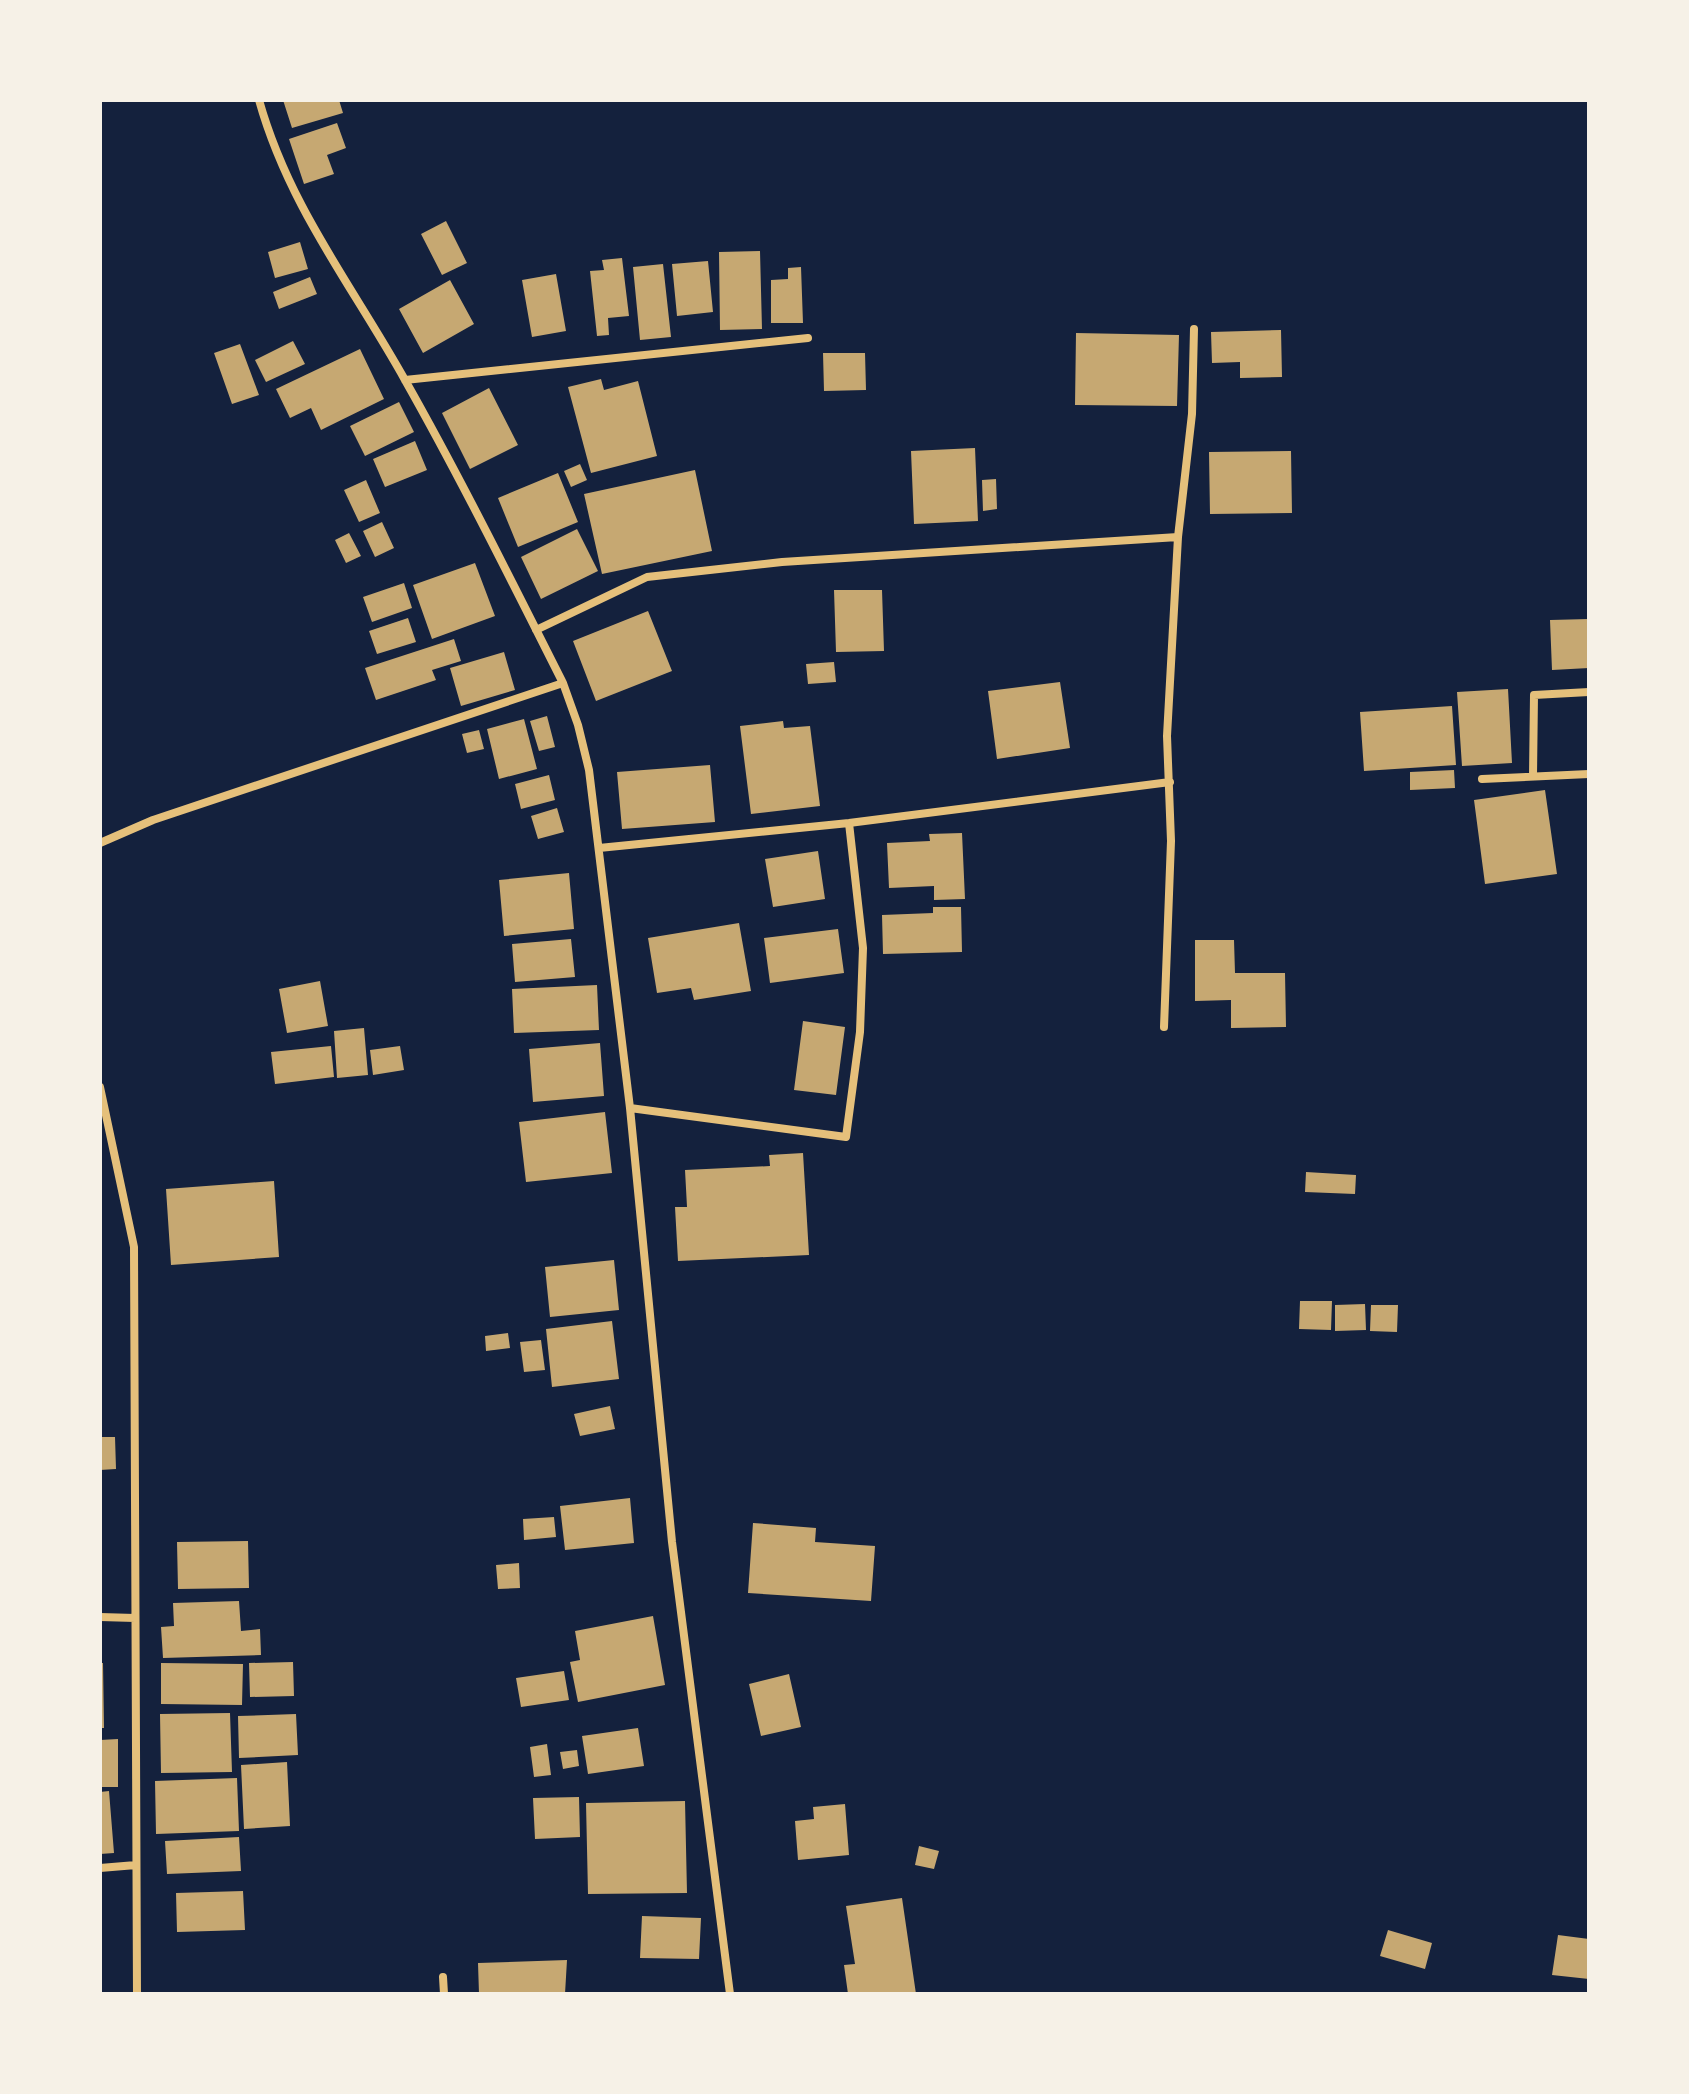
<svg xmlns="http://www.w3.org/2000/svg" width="1689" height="2094" font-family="Ubuntu,sans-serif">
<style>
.building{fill:#c6a872}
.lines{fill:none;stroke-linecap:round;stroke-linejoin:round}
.minor{stroke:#e5c07b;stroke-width:8}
</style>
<rect width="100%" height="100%" fill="#14213d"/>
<path class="building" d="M 283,100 L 339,100 L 343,113 L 292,128 Z
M 337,123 L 346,148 L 327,155 L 334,174 L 304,184 L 289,139 Z
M 446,221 L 467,263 L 442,275 L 421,234 Z
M 300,242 L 308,269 L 275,278 L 268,252 Z
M 760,251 L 762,329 L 720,330 L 719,252 Z
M 622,258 L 629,316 L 608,318 L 609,335 L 597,336 L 590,271 L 604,270 L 602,260 Z
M 708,261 L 713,312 L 677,316 L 672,264 Z
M 663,264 L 671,337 L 640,340 L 633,267 Z
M 801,267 L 803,323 L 771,323 L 771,280 L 788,279 L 788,268 Z
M 556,274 L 566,331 L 532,337 L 522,280 Z
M 310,277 L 317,294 L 279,309 L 273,292 Z
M 450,280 L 474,324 L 423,353 L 399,309 Z
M 1281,330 L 1282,377 L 1240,378 L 1240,362 L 1212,363 L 1211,332 Z
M 1076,333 L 1179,335 L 1177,406 L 1075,405 Z
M 293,341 L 305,364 L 266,382 L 255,360 Z
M 240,344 L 259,395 L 232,404 L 214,353 Z
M 360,349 L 384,399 L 321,430 L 311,408 L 290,418 L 276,389 Z
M 823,353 L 865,353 L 866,390 L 824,391 Z
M 601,379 L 604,390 L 638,381 L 657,456 L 591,473 L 568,387 Z
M 489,388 L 518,445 L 470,469 L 442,413 Z
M 399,402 L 414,432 L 365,456 L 350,426 Z
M 415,441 L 427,470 L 385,487 L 373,459 Z
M 975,448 L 978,521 L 914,524 L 911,451 Z
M 1291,451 L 1292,513 L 1210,514 L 1209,452 Z
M 580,464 L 587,480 L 571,487 L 564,471 Z
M 695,470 L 712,551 L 602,574 L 584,494 Z
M 558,473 L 578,522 L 518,547 L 498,498 Z
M 996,479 L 997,509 L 983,511 L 982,480 Z
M 366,480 L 380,513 L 359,522 L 344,490 Z
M 382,522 L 394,548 L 375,557 L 363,531 Z
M 577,529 L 598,571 L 541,599 L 521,557 Z
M 349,533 L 361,556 L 346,563 L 335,540 Z
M 475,563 L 495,616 L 432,639 L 413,585 Z
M 404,583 L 412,608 L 372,622 L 363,597 Z
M 834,590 L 882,590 L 884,651 L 836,652 Z
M 648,611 L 672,671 L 596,701 L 573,641 Z
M 408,618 L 416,642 L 377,654 L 369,631 Z
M 1589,619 L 1589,668 L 1552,670 L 1550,620 Z
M 454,639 L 461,661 L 432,670 L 436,680 L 376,700 L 365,668 Z
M 504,652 L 515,690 L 461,706 L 450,668 Z
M 834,662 L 836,682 L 808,684 L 806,664 Z
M 1060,682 L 1070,748 L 997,759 L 988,691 Z
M 1508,689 L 1512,763 L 1462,766 L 1457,692 Z
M 1452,706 L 1456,765 L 1364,771 L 1360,712 Z
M 547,716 L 555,747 L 539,751 L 530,721 Z
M 524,719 L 537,769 L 499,779 L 487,729 Z
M 783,721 L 784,728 L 810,726 L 820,806 L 751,814 L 740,726 Z
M 479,730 L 484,749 L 467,753 L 462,734 Z
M 710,765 L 715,822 L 622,829 L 617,772 Z
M 1454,770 L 1455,788 L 1410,790 L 1410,772 Z
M 549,775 L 555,800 L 521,809 L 515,784 Z
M 1545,790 L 1557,874 L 1485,884 L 1474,800 Z
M 557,808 L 564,832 L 538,839 L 531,816 Z
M 962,833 L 965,899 L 934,900 L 934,886 L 889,888 L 887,843 L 930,841 L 929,834 Z
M 818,851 L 825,899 L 773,907 L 765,859 Z
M 569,873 L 574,929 L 504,936 L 499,880 Z
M 933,907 L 961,907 L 962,952 L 883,954 L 882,915 L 933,913 Z
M 739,923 L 751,991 L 694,1000 L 691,988 L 657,993 L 648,938 Z
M 838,929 L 844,973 L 770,983 L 764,938 Z
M 571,939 L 575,977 L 515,982 L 512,944 Z
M 1195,940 L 1234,940 L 1235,973 L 1285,973 L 1286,1027 L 1231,1028 L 1231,1000 L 1195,1001 Z
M 320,981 L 328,1026 L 287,1033 L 279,989 Z
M 597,985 L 599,1030 L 514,1033 L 512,989 Z
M 803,1021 L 845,1027 L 836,1095 L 794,1090 Z
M 364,1028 L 368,1075 L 337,1078 L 334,1031 Z
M 600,1043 L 604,1096 L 533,1102 L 529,1049 Z
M 331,1046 L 334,1077 L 275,1084 L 271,1052 Z
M 400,1046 L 404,1070 L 373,1075 L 370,1050 Z
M 605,1112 L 612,1173 L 526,1182 L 519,1122 Z
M 803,1153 L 809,1255 L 678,1261 L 675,1207 L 687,1207 L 685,1170 L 770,1166 L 769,1155 Z
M 1306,1172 L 1356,1175 L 1355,1194 L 1305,1192 Z
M 274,1181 L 279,1257 L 171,1265 L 166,1189 Z
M 614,1260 L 619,1310 L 550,1317 L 545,1267 Z
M 1300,1301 L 1332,1301 L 1331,1330 L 1299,1329 Z
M 1365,1304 L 1366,1330 L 1335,1331 L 1335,1305 Z
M 1371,1305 L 1398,1305 L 1397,1332 L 1370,1331 Z
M 612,1321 L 619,1379 L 552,1387 L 546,1329 Z
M 508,1333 L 510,1348 L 486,1351 L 485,1336 Z
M 541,1340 L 545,1370 L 524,1372 L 520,1342 Z
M 610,1406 L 615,1429 L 580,1436 L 574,1414 Z
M 100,1437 L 115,1437 L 116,1469 L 100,1470 Z
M 630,1498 L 634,1543 L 565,1550 L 560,1506 Z
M 554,1517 L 556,1537 L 524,1540 L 523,1519 Z
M 753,1523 L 816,1528 L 815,1542 L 875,1546 L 871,1601 L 748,1593 Z
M 248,1541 L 249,1588 L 178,1589 L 177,1542 Z
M 519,1563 L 520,1588 L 498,1589 L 496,1565 Z
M 239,1601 L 241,1631 L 260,1629 L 261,1655 L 163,1658 L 161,1627 L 174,1626 L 173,1603 Z
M 653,1616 L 665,1685 L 578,1702 L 570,1662 L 580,1660 L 575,1631 Z
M 293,1662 L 294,1696 L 250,1697 L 249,1663 Z
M 100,1663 L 103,1663 L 104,1728 L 100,1728 Z
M 161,1663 L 243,1664 L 242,1705 L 161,1704 Z
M 564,1671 L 569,1700 L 521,1707 L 516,1678 Z
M 789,1674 L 801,1727 L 761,1736 L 749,1684 Z
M 230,1713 L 232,1772 L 161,1773 L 160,1714 Z
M 296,1714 L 298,1755 L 239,1758 L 238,1716 Z
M 638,1728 L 644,1766 L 588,1774 L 582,1736 Z
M 118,1739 L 118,1787 L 100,1787 L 100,1740 Z
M 547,1744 L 551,1775 L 534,1777 L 530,1747 Z
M 577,1750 L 579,1766 L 563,1769 L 560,1752 Z
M 287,1762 L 290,1826 L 244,1829 L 241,1765 Z
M 237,1778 L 239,1831 L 156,1834 L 155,1781 Z
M 109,1791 L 114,1853 L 100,1854 L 100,1792 Z
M 579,1797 L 580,1837 L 535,1839 L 533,1798 Z
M 685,1801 L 687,1893 L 588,1894 L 586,1803 Z
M 845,1804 L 849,1855 L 798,1860 L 795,1821 L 814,1819 L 813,1807 Z
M 239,1837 L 241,1871 L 167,1874 L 165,1841 Z
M 919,1846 L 939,1851 L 934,1869 L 915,1865 Z
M 243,1891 L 245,1930 L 177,1932 L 176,1893 Z
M 902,1898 L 916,1994 L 848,1994 L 844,1965 L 855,1964 L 846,1906 Z
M 642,1916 L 701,1918 L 699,1959 L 640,1958 Z
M 1388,1930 L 1432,1943 L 1425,1969 L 1380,1956 Z
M 1558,1935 L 1589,1939 L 1589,1979 L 1552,1975 Z
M 567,1960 L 565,1994 L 479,1994 L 478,1963 Z"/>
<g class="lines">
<path class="minor" d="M 259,100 C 289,207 352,285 405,380 C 461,479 512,582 563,683 L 578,725 L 589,770 L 630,1108 L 672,1542 L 730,1994
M 405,380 L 808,338
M 536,630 L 647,577 L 782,562 L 1178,537
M 1533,776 L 1534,695 L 1589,692
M 1482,779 L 1589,774
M 100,843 L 153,820 L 563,683
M 599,848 L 849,823 L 1170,782
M 1164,1027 L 1171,841 L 1167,736 L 1178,537 L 1192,414 L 1194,329
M 100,1087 L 134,1247 L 137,1994
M 630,1108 L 846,1137 L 860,1032 L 863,948 L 849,823
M 100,1617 L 135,1618
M 100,1868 L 136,1865
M 443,1977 L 444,1994"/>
</g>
<rect width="1689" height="2094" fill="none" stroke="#f6f1e7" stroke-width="204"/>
</svg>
